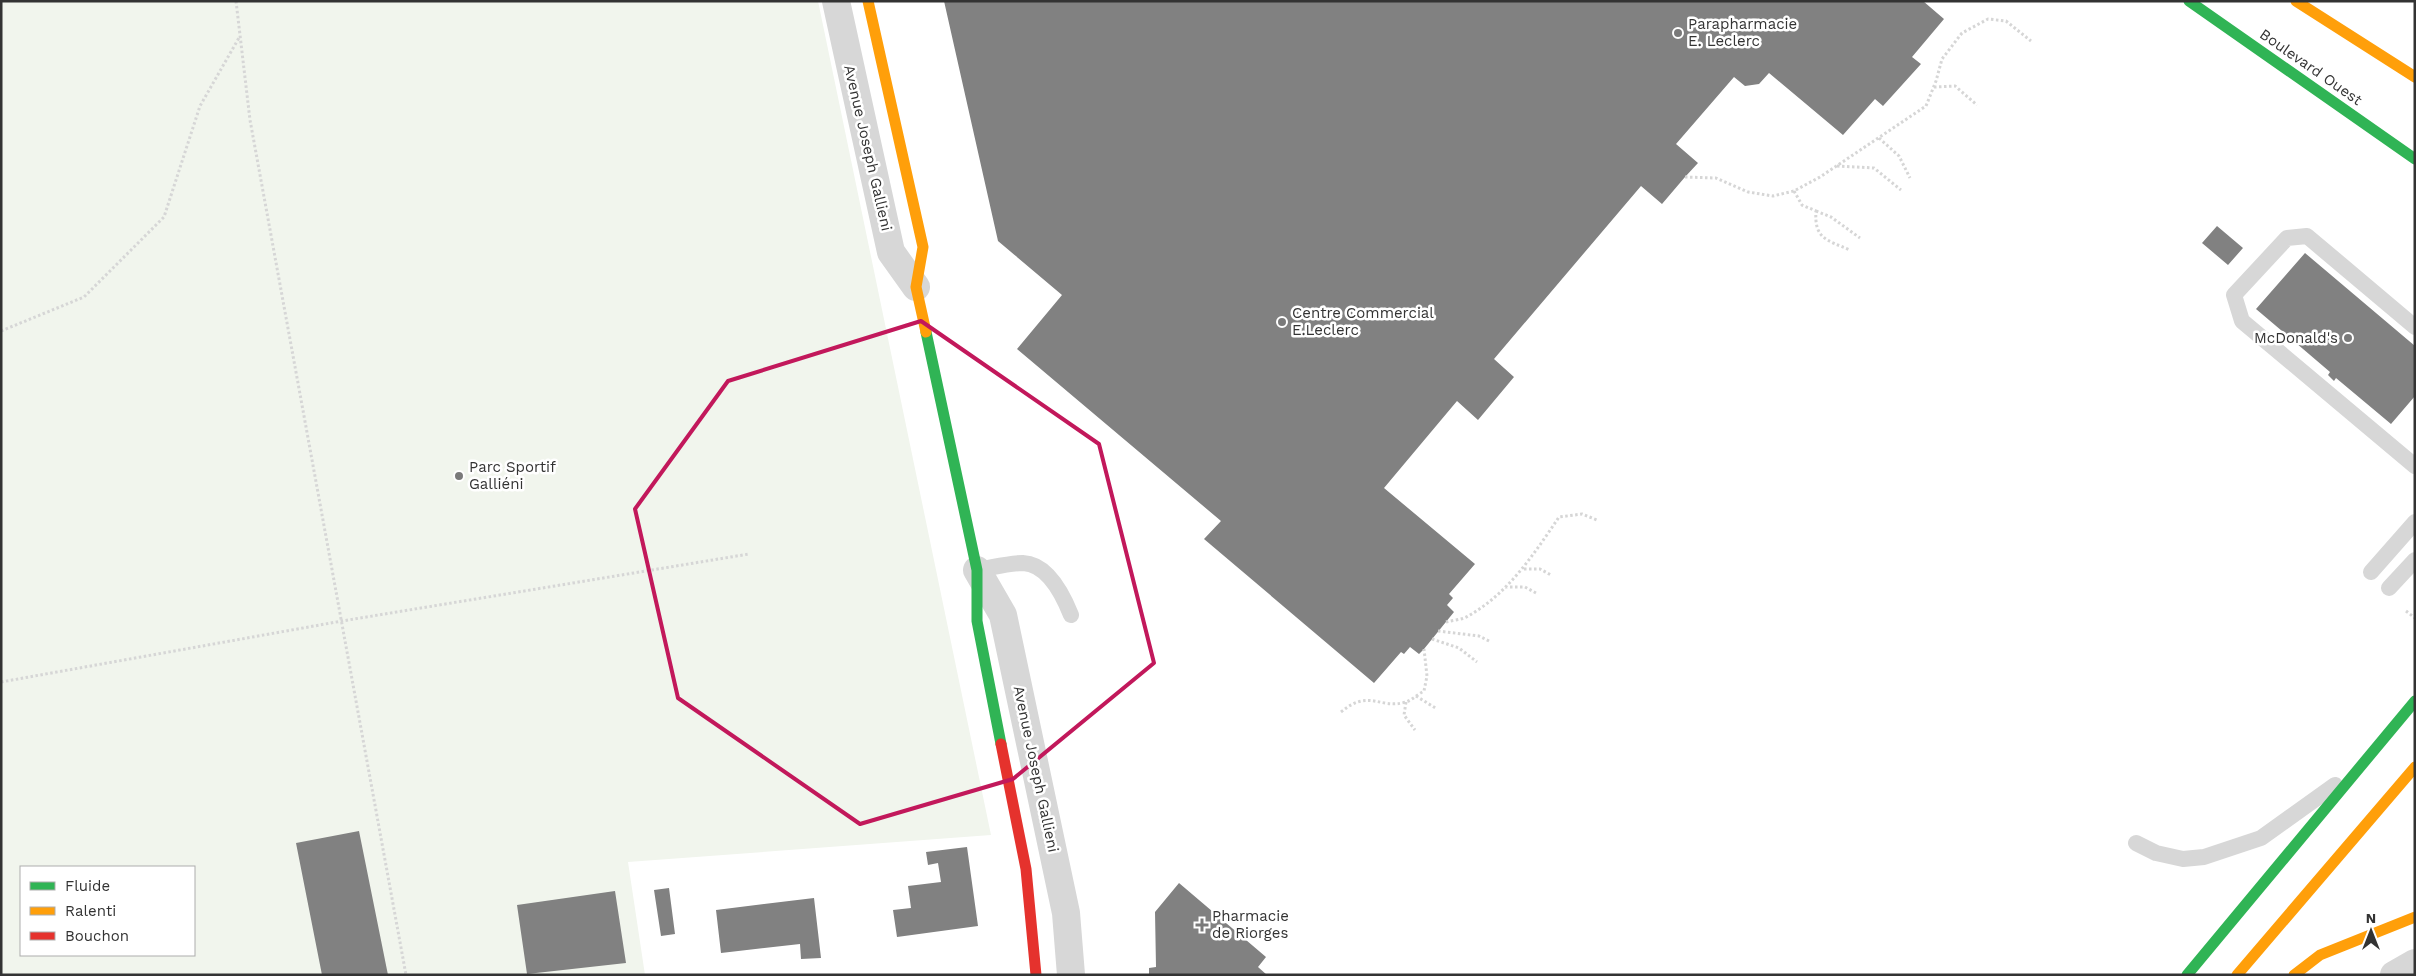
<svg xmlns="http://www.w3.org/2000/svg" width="2416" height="976" font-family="'Work Sans',sans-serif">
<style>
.pitch{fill:#f1f5ed;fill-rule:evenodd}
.building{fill:#818181}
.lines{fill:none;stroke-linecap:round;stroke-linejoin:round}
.path{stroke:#d6d6d6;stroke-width:3;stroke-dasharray:2.5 2.5;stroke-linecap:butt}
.lane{stroke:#d7d7d7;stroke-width:16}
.street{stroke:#d7d7d7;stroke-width:28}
.fast{stroke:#30b455;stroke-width:11}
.slow{stroke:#ff9f0a;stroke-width:11}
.jam{stroke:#e5322d;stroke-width:11}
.marked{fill:none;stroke:#c2185b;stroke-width:4;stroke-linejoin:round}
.poi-dot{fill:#7a7a7a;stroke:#fff;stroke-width:2}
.labels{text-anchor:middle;stroke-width:5;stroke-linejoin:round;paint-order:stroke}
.poi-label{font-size:15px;fill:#333;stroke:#fff;text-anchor:start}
.street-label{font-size:15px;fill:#333;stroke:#fff}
</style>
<rect width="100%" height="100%" fill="#fff"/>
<path class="pitch" d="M 1,1 L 818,1 L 991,835 L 628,862 L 645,975 L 1,975 ZM 21,867 L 194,867 L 194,955 L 21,955 Z"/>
<path class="building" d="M 944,1 L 1923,1 L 1944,19 L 1912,57 L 1921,64 L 1883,106 L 1875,99 L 1843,135 L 1769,73 L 1759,84 L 1745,86 L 1734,77 L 1676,144 L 1698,163 L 1685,177 L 1662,204 L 1641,186 L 1494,359 L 1514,377 L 1478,420 L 1457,401 L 1384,488 L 1475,564 L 1449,594 L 1453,598 L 1447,605 L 1454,612 L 1424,649 L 1419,654 L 1410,647 L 1404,654 L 1401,652 L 1374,683 L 1204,539 L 1221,521 L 1017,349 L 1062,295 L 998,241 Z
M 2217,226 L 2243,248 L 2228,265 L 2202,243 Z
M 2305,253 L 2415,346 L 2415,396 L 2391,424 L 2336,378 L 2334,381 L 2328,375 L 2330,372 L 2289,337 L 2286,340 L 2280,334 L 2282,331 L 2256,309 Z
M 359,831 L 388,975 L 322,975 L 296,843 Z
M 967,847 L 978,926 L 897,937 L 893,910 L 911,908 L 908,886 L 941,882 L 938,863 L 928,865 L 926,852 Z
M 1179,883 L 1266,957 L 1258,967 L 1267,975 L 1149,975 L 1149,968 L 1156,967 L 1155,912 Z
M 669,888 L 675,934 L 661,936 L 654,890 Z
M 615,891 L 626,963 L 527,974 L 517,905 Z
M 814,898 L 821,958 L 801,959 L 800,944 L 721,953 L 716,910 Z"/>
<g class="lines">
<path class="path" d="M 236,1 L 250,120 L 406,975
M 1934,87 L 1955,86 L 1977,105
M 1879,138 L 1899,156 L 1910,178
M 1837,166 L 1874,168 L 1901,190
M 1685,177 L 1716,178 L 1748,192 L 1773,196 L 1794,191 L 1820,177 L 1926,106 L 1936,81 L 1942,59 L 1962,33 L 1988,19 L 2006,21 L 2031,41
M 1794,191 L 1802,205 L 1816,211 C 1814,239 1827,240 1850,250
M 1816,211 L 1831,217 L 1860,238
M 1,331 L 84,297 L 164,217 L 200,106 L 240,36
M 1524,569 L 1540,569 L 1551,575
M 1505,587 L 1525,587 L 1536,593
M 2406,611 L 2415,618
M 1446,622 C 1453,620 1462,620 1468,616 C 1508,594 1534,554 1559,517 L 1582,514 L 1597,520
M 1438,631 L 1479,636 L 1491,642
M 1432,639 L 1459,648 L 1477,662
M 1,682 L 342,621 L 749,554
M 1416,696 L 1437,709
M 1406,702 L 1404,715 L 1415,730
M 1341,712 C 1370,688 1379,710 1406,702 C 1412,700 1418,694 1424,691 L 1427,676 L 1424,649"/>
<path class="lane" d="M 2415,327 L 2307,236 L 2287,238 L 2234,295 L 2242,321 L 2415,466
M 977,570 C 991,568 1008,563 1023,563 C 1048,564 1063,595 1071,615
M 2371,572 L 2415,522
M 2389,588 L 2415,560
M 2136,843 L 2156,853 L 2183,859 L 2204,857 L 2261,838 L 2335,785"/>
<path class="street" d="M 836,1 L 891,252 L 916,287
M 977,570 L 1003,615 L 1066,913 L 1071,975
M 2394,975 L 2415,963"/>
<path class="fast" d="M 2189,1 L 2415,159
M 926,332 L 977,570 L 977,621 L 1001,744
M 2187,975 L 2415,701"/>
<path class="slow" d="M 868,1 L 923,247 L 916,287 L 926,332
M 2296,1 L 2415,77
M 2237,975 L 2415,767
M 2294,975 L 2320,955 L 2415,917"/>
<path class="jam" d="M 1001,744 L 1026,869 L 1036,975"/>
</g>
<path class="marked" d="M 921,321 L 1099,444 L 1154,663 L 1013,779 L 860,824 L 678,698 L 635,509 L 728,381 Z"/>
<g class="poi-dot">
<circle cx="1678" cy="33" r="5"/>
<circle cx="1282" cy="322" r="5"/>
<circle cx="2348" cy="338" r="5"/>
<circle cx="459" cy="476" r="5"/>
<path d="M1199.5 917.5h5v5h5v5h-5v5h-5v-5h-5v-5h5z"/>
</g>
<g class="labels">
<g class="poi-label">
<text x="1688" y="29">Parapharmacie<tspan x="1688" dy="17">E. Leclerc</tspan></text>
<text x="1292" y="318">Centre Commercial<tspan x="1292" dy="17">E.Leclerc</tspan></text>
<text x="2338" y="343" text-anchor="end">McDonald's</text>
<text x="469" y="472">Parc Sportif<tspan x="469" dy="17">Galliéni</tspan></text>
<text x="1212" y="921">Pharmacie<tspan x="1212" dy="17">de Riorges</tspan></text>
</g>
<g class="street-label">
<text transform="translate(2311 67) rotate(35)" y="5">Boulevard Ouest</text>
<text transform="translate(868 148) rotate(77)" y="5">Avenue Joseph Gallieni</text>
<text transform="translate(1036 769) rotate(78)" y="5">Avenue Joseph Gallieni</text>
</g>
</g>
<rect width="2416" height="976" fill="none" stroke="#333333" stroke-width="5"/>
<rect x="20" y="866" width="175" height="90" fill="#ffffff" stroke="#adadad"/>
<rect x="30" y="882" width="25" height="8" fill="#30b455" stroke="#adadad"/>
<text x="65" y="891" font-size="15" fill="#333333">Fluide</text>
<rect x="30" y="907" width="25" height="8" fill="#ff9f0a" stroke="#adadad"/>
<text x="65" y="916" font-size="15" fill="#333333">Ralenti</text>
<rect x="30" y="932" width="25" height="8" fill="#e5322d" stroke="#adadad"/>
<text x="65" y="941" font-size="15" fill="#333333">Bouchon</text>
<g transform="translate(2371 931)" stroke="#ffffff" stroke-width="4" paint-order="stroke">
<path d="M0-4L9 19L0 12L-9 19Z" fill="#333333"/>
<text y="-8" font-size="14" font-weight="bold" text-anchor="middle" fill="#333333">N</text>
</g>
</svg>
